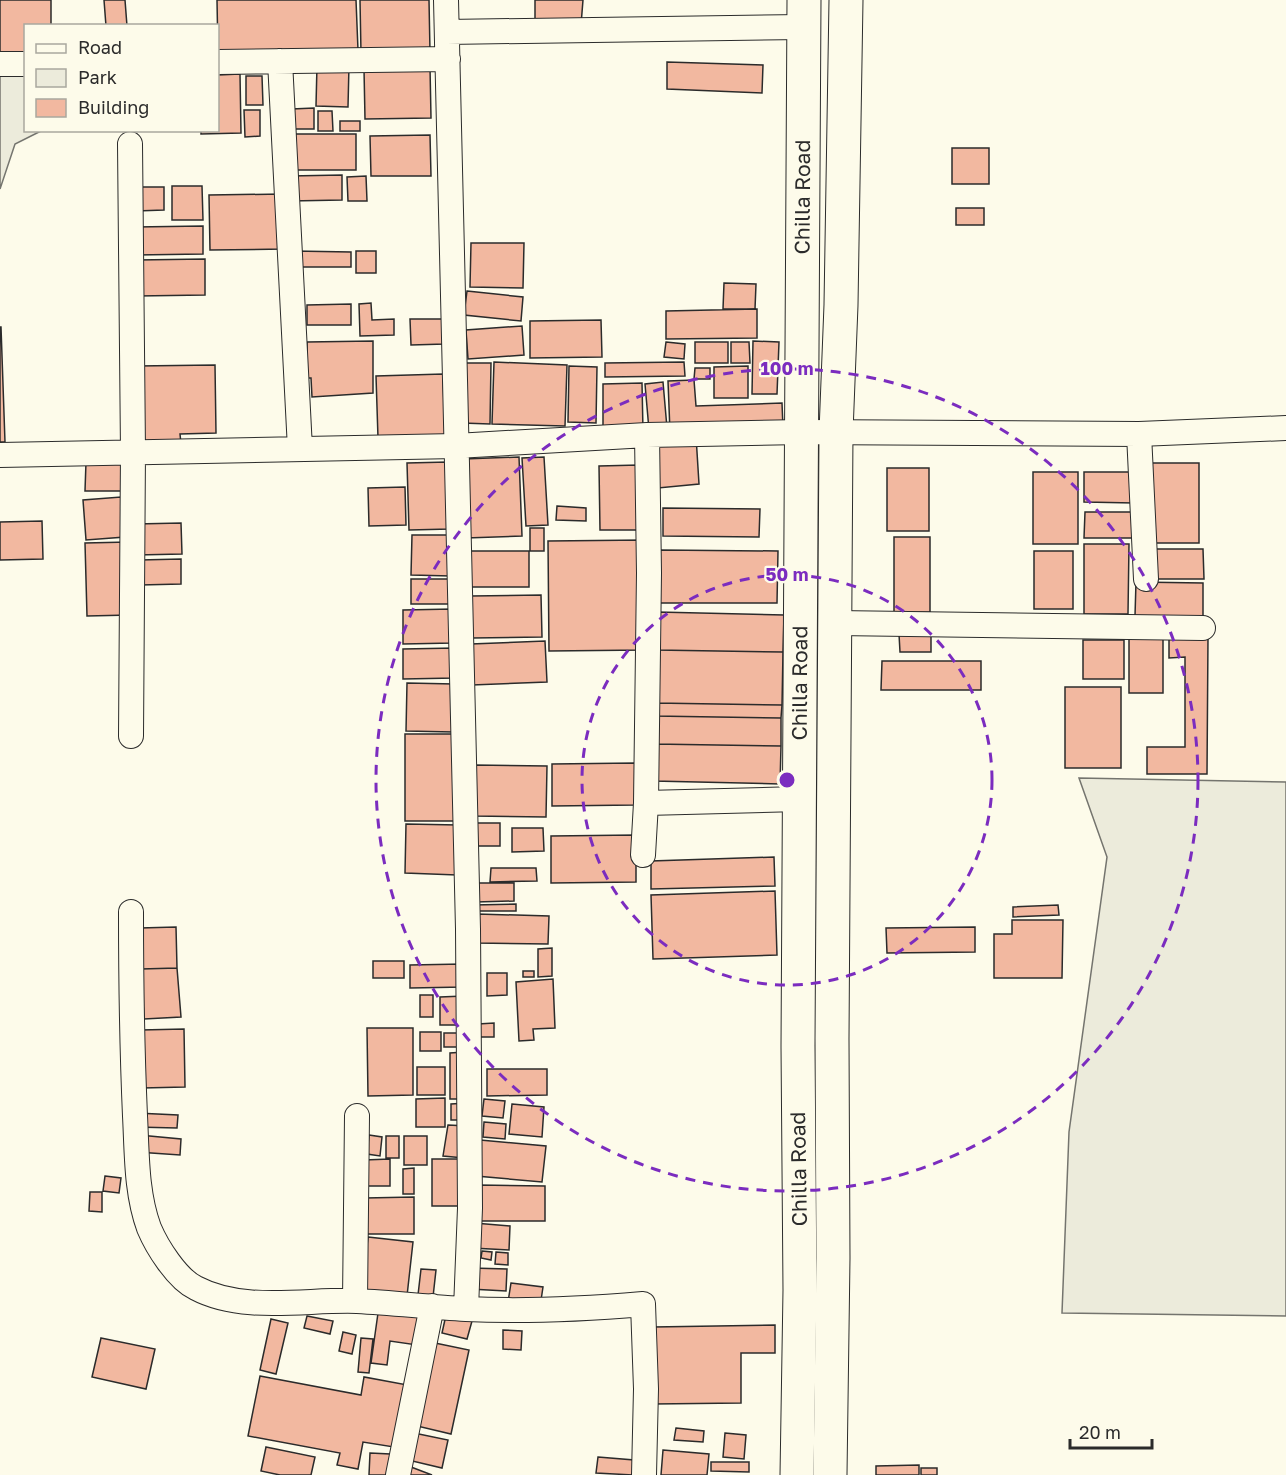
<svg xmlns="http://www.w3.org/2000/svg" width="1286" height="1475" font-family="'Golos Text',sans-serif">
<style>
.green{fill:#ecebdb;stroke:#74746e;stroke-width:1.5}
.building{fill:#f2b8a0;stroke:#2b2b2b;stroke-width:1.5}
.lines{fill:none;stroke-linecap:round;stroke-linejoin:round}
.minor-casing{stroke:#2b2b2b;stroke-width:26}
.secondary-casing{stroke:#2b2b2b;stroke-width:35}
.minor{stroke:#fdfbea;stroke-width:24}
.secondary{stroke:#fdfbea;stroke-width:33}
.ring{fill:none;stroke:#7b2cbf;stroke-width:3;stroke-dasharray:10 8}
.labels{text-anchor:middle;stroke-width:4.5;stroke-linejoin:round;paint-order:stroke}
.street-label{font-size:21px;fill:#2b2b2b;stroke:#fdfbea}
.centre{fill:#7b2cbf;stroke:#fdfbea;stroke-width:3}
.ring-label{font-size:18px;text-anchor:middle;font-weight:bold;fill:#7b2cbf;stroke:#fdfbea;stroke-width:4.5;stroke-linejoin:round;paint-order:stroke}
</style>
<rect width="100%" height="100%" fill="#fdfbea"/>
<path class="green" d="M 25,53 L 26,130 L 41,131 L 15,144 L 0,189 L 0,54 Z
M 1079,778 L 1286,782 L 1286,1316 L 1062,1313 L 1069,1132 L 1107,857 Z"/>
<path class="building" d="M 0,0 L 51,0 L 51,26 L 26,26 L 26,53 L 0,54 Z
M 104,0 L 125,0 L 127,26 L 106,26 Z
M 217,0 L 356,0 L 358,50 L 218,55 Z
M 360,0 L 429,0 L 430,52 L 361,53 Z
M 535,0 L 583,0 L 581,25 L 535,22 Z
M 667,62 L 763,65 L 762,93 L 667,89 Z
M 317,65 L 349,65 L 348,107 L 316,106 Z
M 430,67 L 431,118 L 365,119 L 364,69 Z
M 240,74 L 241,133 L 201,134 L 201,130 L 218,130 L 218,75 Z
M 246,76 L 262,76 L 263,105 L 246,105 Z
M 314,108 L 314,129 L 293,129 L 292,109 Z
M 244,110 L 260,110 L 260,136 L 245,137 Z
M 318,111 L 332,111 L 333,131 L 318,131 Z
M 340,121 L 360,121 L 360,131 L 340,131 Z
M 292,134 L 356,134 L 356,170 L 292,170 Z
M 430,135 L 431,176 L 371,176 L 370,136 Z
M 952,148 L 989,148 L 989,184 L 952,184 Z
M 342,175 L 342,200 L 290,201 L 290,176 Z
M 366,176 L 367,201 L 348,201 L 347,177 Z
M 172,186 L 202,186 L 203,220 L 172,220 Z
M 136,187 L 164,187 L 164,210 L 136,211 Z
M 283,194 L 284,249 L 210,250 L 209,195 Z
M 956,208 L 984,208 L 984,225 L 956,225 Z
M 203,226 L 203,254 L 135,255 L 135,227 Z
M 471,243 L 524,243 L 523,288 L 470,287 Z
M 293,251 L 351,252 L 351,267 L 293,267 Z
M 356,251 L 376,251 L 376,273 L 356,273 Z
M 205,259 L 205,295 L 137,296 L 137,260 Z
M 724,283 L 756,284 L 755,309 L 723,309 Z
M 467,291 L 523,297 L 521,321 L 464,315 Z
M 371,303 L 372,320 L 394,319 L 394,335 L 360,336 L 359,304 Z
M 351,304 L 351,325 L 307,325 L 307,305 Z
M 757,309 L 757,338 L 666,339 L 666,311 Z
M 410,319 L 445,319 L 445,344 L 411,345 Z
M 601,320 L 602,357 L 530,358 L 530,321 Z
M 522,326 L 524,355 L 468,359 L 466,330 Z
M 1,327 L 5,442 L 0,442 L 0,327 Z
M 373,341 L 373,393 L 312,397 L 311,378 L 301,378 L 300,359 L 307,359 L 307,342 Z
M 753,341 L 779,342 L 777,394 L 752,394 Z
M 666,342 L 685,344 L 684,359 L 664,357 Z
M 695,342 L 728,342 L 728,363 L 695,363 Z
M 731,342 L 749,342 L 750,363 L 731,363 Z
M 494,362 L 567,365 L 565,426 L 492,424 Z
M 684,362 L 685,376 L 605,377 L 605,363 Z
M 463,363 L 491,363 L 490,424 L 462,423 Z
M 215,365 L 216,433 L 180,434 L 181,444 L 140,445 L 137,366 Z
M 569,366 L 597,367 L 596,423 L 568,422 Z
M 748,366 L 748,398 L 714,398 L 714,367 Z
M 695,368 L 710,368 L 710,379 L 694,379 Z
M 443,374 L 445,437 L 378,438 L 376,376 Z
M 694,380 L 696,406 L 782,403 L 783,428 L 670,432 L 668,381 Z
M 663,382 L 667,428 L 649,430 L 645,384 Z
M 642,383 L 643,431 L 603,432 L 603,384 Z
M 696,436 L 699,484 L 658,488 L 655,446 Z
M 519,457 L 522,536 L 466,538 L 463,459 Z
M 544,457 L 548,525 L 526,526 L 522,458 Z
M 86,462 L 122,463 L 121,491 L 85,491 Z
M 448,462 L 450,529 L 409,530 L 407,463 Z
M 1150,463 L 1199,463 L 1199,543 L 1150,543 Z
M 639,465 L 640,530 L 600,530 L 599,466 Z
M 887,468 L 929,468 L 929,531 L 887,531 Z
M 1033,472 L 1078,472 L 1078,544 L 1033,544 Z
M 1084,472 L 1134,472 L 1134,503 L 1084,502 Z
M 405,487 L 406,525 L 369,526 L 368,488 Z
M 121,497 L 125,537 L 86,540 L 83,500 Z
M 557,506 L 586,508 L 586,521 L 556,520 Z
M 663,508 L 760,509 L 759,537 L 663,536 Z
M 1085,512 L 1133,512 L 1133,538 L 1084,538 Z
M 42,521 L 43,559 L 0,560 L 0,522 Z
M 181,523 L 182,554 L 136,555 L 136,524 Z
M 530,528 L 544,528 L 544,551 L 530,551 Z
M 412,535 L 451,535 L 451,576 L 411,575 Z
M 894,537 L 930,537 L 930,612 L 894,613 Z
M 645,540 L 645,650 L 549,651 L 548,541 Z
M 129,542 L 130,615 L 87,616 L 85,543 Z
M 1084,544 L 1129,544 L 1128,614 L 1084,614 Z
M 1151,549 L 1203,549 L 1204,579 L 1151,579 Z
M 660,550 L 778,551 L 777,603 L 660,603 Z
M 469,551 L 529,551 L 529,587 L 469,587 Z
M 1034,551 L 1073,551 L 1073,609 L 1034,609 Z
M 181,559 L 181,584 L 140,585 L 140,560 Z
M 411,579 L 452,579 L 452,604 L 411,604 Z
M 1136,582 L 1203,583 L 1203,616 L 1135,616 Z
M 541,595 L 542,637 L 472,638 L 471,596 Z
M 453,609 L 453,643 L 403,644 L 403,610 Z
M 657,612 L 784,615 L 783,652 L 656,650 Z
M 899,634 L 931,634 L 931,652 L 900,652 Z
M 1169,637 L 1208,637 L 1207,774 L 1147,774 L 1147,747 L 1185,747 L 1185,657 L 1169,658 Z
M 1129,639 L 1163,639 L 1163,693 L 1129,693 Z
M 1083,640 L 1124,640 L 1124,679 L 1083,679 Z
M 545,641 L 547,682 L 472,685 L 471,644 Z
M 455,648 L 455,678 L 403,679 L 403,649 Z
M 656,650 L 783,652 L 782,705 L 655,703 Z
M 882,661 L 981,661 L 981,690 L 881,690 Z
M 407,683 L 454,684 L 453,732 L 406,731 Z
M 1065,687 L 1121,687 L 1121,768 L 1065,768 Z
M 655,703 L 782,705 L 781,718 L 654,716 Z
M 654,716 L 781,718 L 781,746 L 654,744 Z
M 405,734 L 457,734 L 457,821 L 405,821 Z
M 654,744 L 781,746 L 780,784 L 653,781 Z
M 635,763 L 635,805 L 552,806 L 552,764 Z
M 474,765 L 547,766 L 546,817 L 473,816 Z
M 476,823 L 500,823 L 500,846 L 476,846 Z
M 406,824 L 458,825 L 457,875 L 405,873 Z
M 512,828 L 543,828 L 544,851 L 512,852 Z
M 636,835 L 636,882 L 551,883 L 551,836 Z
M 774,857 L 775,886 L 651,889 L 651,861 Z
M 491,868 L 536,868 L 537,881 L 490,882 Z
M 476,883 L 514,883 L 514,901 L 476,902 Z
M 775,891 L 777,955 L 653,959 L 651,895 Z
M 516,904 L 516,911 L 473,911 L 473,905 Z
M 1058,905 L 1059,915 L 1013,917 L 1013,907 Z
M 477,914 L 549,916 L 548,944 L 476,943 Z
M 1012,920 L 1063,920 L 1062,978 L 994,978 L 994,934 L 1012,934 Z
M 176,927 L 177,968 L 141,969 L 140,928 Z
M 975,927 L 975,952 L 887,953 L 886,928 Z
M 552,948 L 552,976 L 538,977 L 538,949 Z
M 373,961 L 404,961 L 404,978 L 373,978 Z
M 463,964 L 464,987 L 410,988 L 410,965 Z
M 177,968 L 181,1017 L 144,1019 L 141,969 Z
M 523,971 L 534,971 L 534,977 L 523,977 Z
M 487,973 L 507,973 L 507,995 L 487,996 Z
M 553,979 L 555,1028 L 533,1029 L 534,1040 L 519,1041 L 516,982 Z
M 420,995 L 433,995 L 433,1017 L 420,1017 Z
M 464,996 L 465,1025 L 440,1025 L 440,997 Z
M 494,1023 L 494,1037 L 478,1037 L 478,1024 Z
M 367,1028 L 413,1028 L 413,1095 L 368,1096 Z
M 184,1029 L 185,1087 L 142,1088 L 141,1030 Z
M 420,1032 L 441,1032 L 441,1051 L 420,1051 Z
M 444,1033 L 457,1033 L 457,1047 L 444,1047 Z
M 464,1052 L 464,1099 L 450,1099 L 450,1053 Z
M 417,1067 L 445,1067 L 445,1095 L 417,1095 Z
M 487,1069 L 547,1069 L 547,1095 L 487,1096 Z
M 445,1098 L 445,1127 L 416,1127 L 416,1099 Z
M 484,1099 L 505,1101 L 503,1118 L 482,1116 Z
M 467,1103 L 467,1120 L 451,1120 L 451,1104 Z
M 512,1104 L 544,1107 L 542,1137 L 509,1134 Z
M 136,1113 L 178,1115 L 177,1128 L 135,1127 Z
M 484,1122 L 506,1124 L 505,1139 L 483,1137 Z
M 448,1125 L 467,1126 L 464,1158 L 443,1156 Z
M 139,1135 L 181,1139 L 180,1155 L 137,1152 Z
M 369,1135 L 382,1137 L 380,1156 L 367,1154 Z
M 386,1136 L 399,1136 L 399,1158 L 386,1158 Z
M 404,1136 L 427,1136 L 427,1165 L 404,1165 Z
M 480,1140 L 546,1146 L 542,1182 L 476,1176 Z
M 390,1159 L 390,1186 L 364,1186 L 364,1160 Z
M 432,1159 L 467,1159 L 468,1206 L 432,1206 Z
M 414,1168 L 414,1194 L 403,1194 L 403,1169 Z
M 105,1176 L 121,1178 L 119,1193 L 103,1191 Z
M 478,1185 L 545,1186 L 545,1221 L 478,1221 Z
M 90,1192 L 102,1192 L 102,1212 L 89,1211 Z
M 414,1197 L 414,1234 L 365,1234 L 365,1198 Z
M 474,1223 L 510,1226 L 509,1250 L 472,1248 Z
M 368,1237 L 413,1242 L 407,1296 L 362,1291 Z
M 482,1251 L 492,1252 L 491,1260 L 481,1258 Z
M 496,1252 L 508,1253 L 508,1265 L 495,1264 Z
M 471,1268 L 507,1269 L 506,1291 L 470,1289 Z
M 421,1269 L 436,1270 L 433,1297 L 418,1295 Z
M 511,1283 L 543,1287 L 540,1307 L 508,1302 Z
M 379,1306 L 422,1312 L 417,1345 L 390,1341 L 387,1365 L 371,1363 Z
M 446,1315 L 472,1321 L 467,1339 L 442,1333 Z
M 307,1316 L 333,1321 L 330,1334 L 304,1328 Z
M 271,1319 L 288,1323 L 276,1374 L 260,1370 Z
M 775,1325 L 775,1353 L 741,1353 L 741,1403 L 653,1404 L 653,1327 Z
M 503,1330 L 522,1331 L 521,1350 L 503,1349 Z
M 343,1332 L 356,1335 L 352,1354 L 339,1351 Z
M 101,1338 L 155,1349 L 146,1389 L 92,1377 Z
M 361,1338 L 373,1339 L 369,1373 L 358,1372 Z
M 435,1343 L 469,1350 L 451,1434 L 417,1426 Z
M 260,1376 L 361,1395 L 364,1377 L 413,1386 L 400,1448 L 363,1442 L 358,1469 L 337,1465 L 340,1453 L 248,1436 Z
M 676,1428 L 704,1431 L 703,1442 L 674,1440 Z
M 414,1433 L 448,1440 L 442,1468 L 408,1460 Z
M 725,1433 L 746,1435 L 744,1459 L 723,1457 Z
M 266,1447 L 315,1457 L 311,1475 L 280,1475 L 261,1471 Z
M 663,1450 L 709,1454 L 707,1475 L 661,1475 Z
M 370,1453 L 390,1454 L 390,1475 L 369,1475 Z
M 598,1457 L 634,1460 L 633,1475 L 596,1473 Z
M 711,1462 L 749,1462 L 749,1472 L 711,1471 Z
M 919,1465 L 919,1475 L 876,1475 L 876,1466 Z
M 411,1467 L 432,1475 L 408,1475 Z
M 921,1468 L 937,1468 L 937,1475 L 921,1475 Z"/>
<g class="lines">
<g class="minor-casing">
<path id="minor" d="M 446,0 L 468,929 L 470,1208 L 466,1309
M 447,32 L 803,27
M 280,61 L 300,449
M 218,62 L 448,59
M 0,64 L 26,64
M 130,144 L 133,452 L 131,736
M 1139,434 L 1146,579
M 0,455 L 456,446 L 647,435 L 802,432 L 1139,434 L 1286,428
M 836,623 L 1203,628
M 646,803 L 799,799
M 643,855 L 646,803 L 649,573 L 647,435
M 131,912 C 131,980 132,1048 135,1116 C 137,1153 136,1193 149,1228 C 157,1247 177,1279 196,1288 C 243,1313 307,1299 357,1301 C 394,1303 430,1307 466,1309 C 525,1312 584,1309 643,1304 L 646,1389 L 644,1475
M 355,1301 L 357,1116
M 398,1475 L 432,1306"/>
</g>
<g class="secondary-casing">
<g id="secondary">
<path id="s1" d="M 797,1475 L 800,1290 L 798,1046 L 804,0"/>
<path d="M 830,1475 L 833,1258 L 832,1039 L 836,432 L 841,305 L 846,0"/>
</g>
</g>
<use href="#minor" class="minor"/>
<use href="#secondary" class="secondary"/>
</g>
<g class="ring">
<circle cx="787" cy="780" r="205"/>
<circle cx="787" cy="780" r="411"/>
</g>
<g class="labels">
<g class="street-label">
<text dy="7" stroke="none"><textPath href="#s1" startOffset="1278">Chilla Road</textPath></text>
<text dy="7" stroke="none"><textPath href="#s1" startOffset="792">Chilla Road</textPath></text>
<text transform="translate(799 1169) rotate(-91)" y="7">Chilla Road</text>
</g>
</g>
<circle cx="787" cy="780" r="9" class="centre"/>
<g class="ring-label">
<text x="787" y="375">100 m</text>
<text x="787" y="581">50 m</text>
</g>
<rect x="24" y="24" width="195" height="108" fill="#fdfbea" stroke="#a9a89e" stroke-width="1.5"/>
<rect x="36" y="44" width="30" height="9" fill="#fdfbea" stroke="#a9a89e" stroke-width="1.5"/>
<text x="78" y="54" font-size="18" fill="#2b2b2b">Road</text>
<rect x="36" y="69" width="30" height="18" fill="#ecebdb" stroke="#a9a89e" stroke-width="1.5"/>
<text x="78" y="84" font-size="18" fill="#2b2b2b">Park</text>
<rect x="36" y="99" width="30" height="18" fill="#f2b8a0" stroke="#a9a89e" stroke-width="1.5"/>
<text x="78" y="114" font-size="18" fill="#2b2b2b">Building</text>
<path d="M1070 1439v9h82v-9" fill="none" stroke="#2b2b2b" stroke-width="3"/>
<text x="1079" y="1439" font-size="18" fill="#2b2b2b" stroke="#fdfbea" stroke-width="4.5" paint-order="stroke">20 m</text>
</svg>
